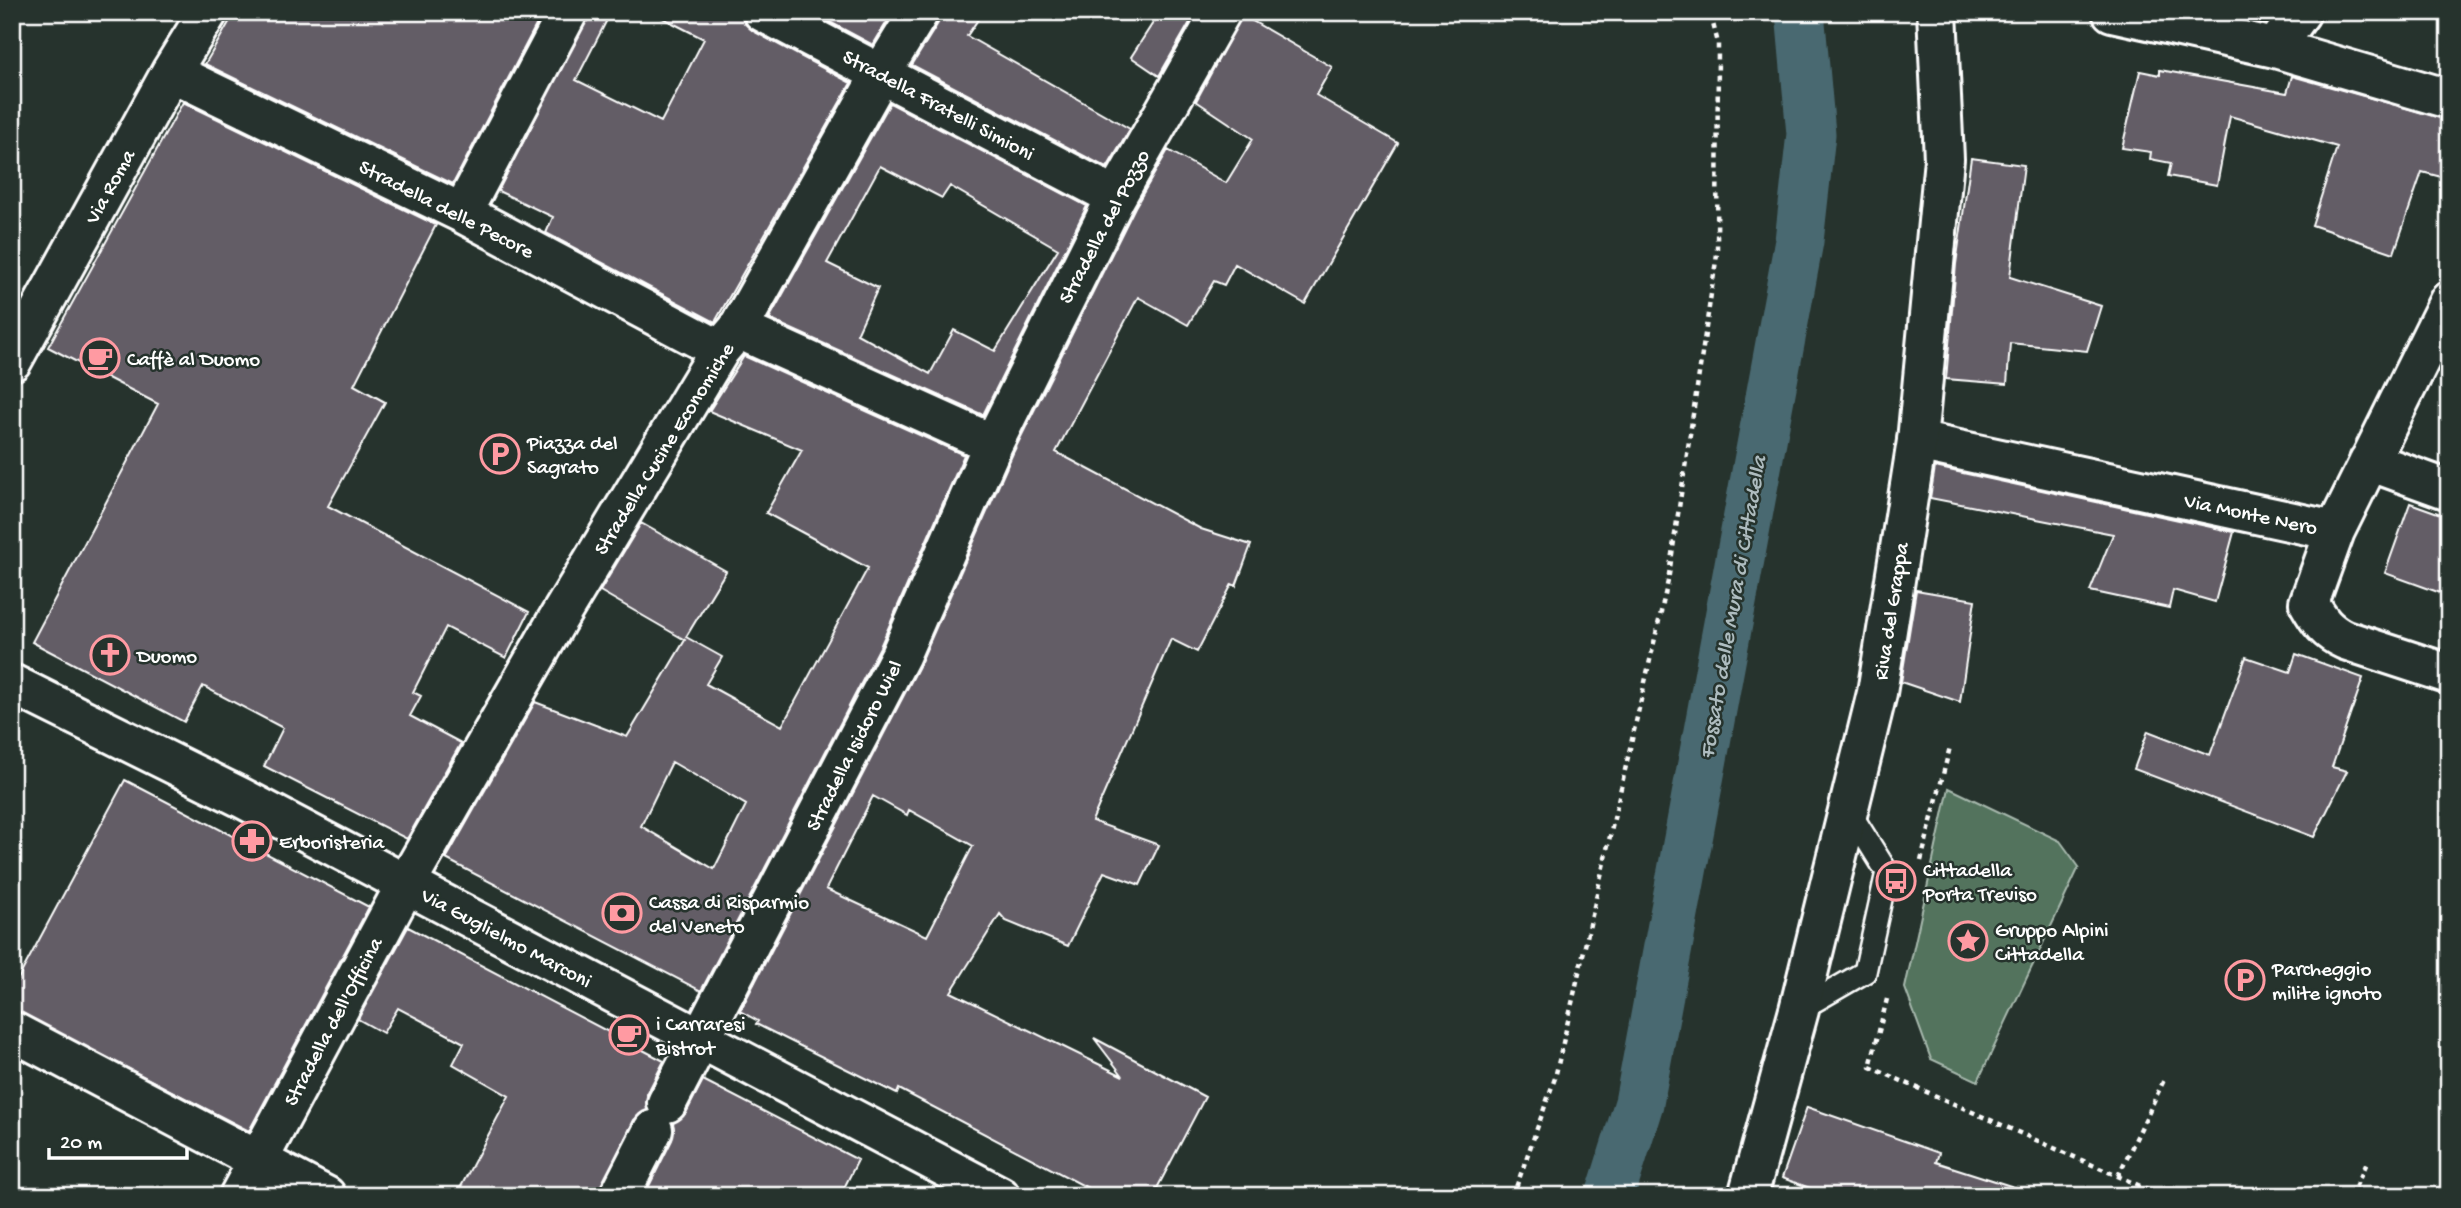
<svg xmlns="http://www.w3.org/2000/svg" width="2461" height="1208" font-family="'Gochi Hand',sans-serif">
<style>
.green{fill:#52735d;stroke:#a8b9ae;stroke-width:2}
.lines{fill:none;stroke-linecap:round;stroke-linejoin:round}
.canal{stroke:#4a6971;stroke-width:49}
.building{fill:#645d66;stroke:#fff;stroke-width:2;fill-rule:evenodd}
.service-casing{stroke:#fff;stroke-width:26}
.minor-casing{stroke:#fff;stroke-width:44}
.tertiary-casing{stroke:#fff;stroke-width:44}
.path{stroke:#fff;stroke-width:4.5;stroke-dasharray:5 5;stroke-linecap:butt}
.service{stroke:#26332d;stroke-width:21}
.minor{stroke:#26332d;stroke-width:38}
.tertiary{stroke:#26332d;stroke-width:38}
.labels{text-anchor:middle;stroke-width:5;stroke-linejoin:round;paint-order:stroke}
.street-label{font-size:21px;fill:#fff;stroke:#26332d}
.poi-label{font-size:21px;fill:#fff;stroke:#26332d;text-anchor:start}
.water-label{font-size:23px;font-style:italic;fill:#aebcbf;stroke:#26332d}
</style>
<rect width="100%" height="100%" fill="#26332d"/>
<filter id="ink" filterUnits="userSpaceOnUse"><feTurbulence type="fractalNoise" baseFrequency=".0143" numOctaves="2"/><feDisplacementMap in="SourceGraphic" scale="14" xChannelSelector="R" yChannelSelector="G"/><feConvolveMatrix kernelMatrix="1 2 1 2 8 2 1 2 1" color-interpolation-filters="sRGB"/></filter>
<g filter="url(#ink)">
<path class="green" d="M 1949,788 L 2060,841 L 2079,867 L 1978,1081 L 1931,1059 L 1905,988 Z"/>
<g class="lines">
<path class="canal" d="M 1610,1196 L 1639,1103 L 1799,241 L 1811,134 L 1800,12"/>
</g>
<path class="building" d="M 235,12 L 543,12 L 453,184 L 205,64 Z
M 590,12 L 611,12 L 576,80 L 661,122 L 704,39 L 651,12 L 741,12 L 744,23 L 753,31 L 851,83 L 715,322 L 546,233 L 553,217 L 498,191 Z
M 811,12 L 893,12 L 873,45 Z
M 941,12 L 983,12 L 967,36 L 1130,129 L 1107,168 L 912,65 L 938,23 Z
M 1160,12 L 1196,12 L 1159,76 L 1131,57 Z
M 1242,15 L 1332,67 L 1316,95 L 1398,143 L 1305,304 L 1235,264 L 1224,285 L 1214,281 L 1188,325 L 1138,297 L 1056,452 L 1201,529 L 1251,545 L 1236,586 L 1232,584 L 1197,652 L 1171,639 L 1092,821 L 1159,845 L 1140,885 L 1104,872 L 1068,946 L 1006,921 L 1000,914 L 951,992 L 1123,1076 L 1094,1038 L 1205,1097 L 1153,1196 L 1103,1196 L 899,1089 L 897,1094 L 756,1024 L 758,1021 L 740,1011 L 919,666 L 1013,453 L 1135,207 L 1168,150 L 1226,183 L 1253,139 L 1196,101 ZM 873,796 L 907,815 L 909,810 L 973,846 L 927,936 L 826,889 Z
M 2160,70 L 2287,93 L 2292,76 L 2449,120 L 2449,179 L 2422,172 L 2394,253 L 2312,225 L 2337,147 L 2230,116 L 2217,185 L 2168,176 L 2171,163 L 2150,159 L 2151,152 L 2122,148 L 2140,71 L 2160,75 Z
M 183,102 L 436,225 L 354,385 L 385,402 L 328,506 L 529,612 L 506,658 L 446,627 L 413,692 L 421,696 L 410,716 L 461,743 L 407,839 L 264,766 L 283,728 L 203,686 L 184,722 L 32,642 L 158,404 L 48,347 Z
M 890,103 L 1087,206 L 983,415 L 769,319 ZM 880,166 L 942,198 L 950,186 L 1058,249 L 995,351 L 954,330 L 930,374 L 857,334 L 878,288 L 827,263 Z
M 1971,158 L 2024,165 L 2010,277 L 2101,306 L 2087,351 L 2010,343 L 2007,384 L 1946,379 L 1956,264 Z
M 744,356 L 964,455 L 880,647 L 701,991 L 446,859 L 535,702 L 627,737 L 685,640 L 600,591 L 641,523 L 726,571 L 686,637 L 722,657 L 706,684 L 782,726 L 868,568 L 766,513 L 802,450 L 709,411 ZM 672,762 L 746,805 L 714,869 L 641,826 Z
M 1935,467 L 2234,532 L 2215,602 L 2173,590 L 2169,608 L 2090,591 L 2113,534 L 1930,498 Z
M 2410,503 L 2449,517 L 2449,596 L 2385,573 Z
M 1916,590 L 1975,600 L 1960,702 L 1901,682 Z
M 2296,654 L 2363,678 L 2332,767 L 2347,771 L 2314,837 L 2134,769 L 2148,731 L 2210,755 L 2246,657 L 2290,672 Z
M 125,780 L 369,907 L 249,1131 L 12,1009 L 12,990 Z
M 408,927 L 664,1061 L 647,1094 L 647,1110 L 634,1120 L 597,1196 L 456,1196 L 509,1096 L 453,1064 L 464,1043 L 398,1008 L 383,1033 L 358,1019 Z
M 703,1080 L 858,1160 L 840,1196 L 644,1196 L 672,1140 L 673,1123 L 686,1113 Z
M 1807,1107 L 1939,1153 L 1936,1162 L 2017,1188 L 2016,1196 L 1832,1196 L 1782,1178 Z"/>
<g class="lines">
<g class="service-casing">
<path id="service" d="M 1799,1010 L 1865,972 L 1887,872 L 1849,811"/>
</g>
<g class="minor-casing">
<path id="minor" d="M 763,12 L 1116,197
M 2112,12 L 2275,48 L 2449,99
M 2275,48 L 2301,12
M 171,72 L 462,213 L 720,350
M 462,213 L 568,12
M 738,329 L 993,444
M 12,361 L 171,72 L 208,12
M 1917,441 L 2335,531 L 2449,301
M 2369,461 L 2449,490
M 2335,531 L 2309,603 C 2319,621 2327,632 2345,640 L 2449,674
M 12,684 L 242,798 L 1000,1196
M 12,1031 L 326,1196
M 667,1103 L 900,656 L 993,444 L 1116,197 L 1221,12
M 239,1196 L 406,884 L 556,622 L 720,350 L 738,329 L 882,72 L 919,12
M 619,1196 L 653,1130"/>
</g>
<g class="tertiary-casing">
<path id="tertiary" d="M 1748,1196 L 1799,1010 L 1877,693 L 1917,441 L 1944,159 L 1937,12"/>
</g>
<path class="path" d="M 1921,861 L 1950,747
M 1887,999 L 1870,1067 L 2163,1196
M 2118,1176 L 2165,1078
M 1513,1196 L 1555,1078 L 1668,581 L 1717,254 L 1718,43 L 1710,12
M 2351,1196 L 2367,1163"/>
<use href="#service" class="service"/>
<use href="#minor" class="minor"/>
<use href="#tertiary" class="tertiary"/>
</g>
</g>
<defs>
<g id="cafe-ring" transform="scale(2.0125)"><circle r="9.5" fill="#26332d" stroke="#ff9aa2" stroke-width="1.5"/><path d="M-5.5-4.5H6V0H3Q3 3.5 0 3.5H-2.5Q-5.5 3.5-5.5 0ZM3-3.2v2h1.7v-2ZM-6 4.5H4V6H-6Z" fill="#ff9aa2"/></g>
<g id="parking-ring" transform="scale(2.0125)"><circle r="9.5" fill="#26332d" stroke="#ff9aa2" stroke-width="1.5"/><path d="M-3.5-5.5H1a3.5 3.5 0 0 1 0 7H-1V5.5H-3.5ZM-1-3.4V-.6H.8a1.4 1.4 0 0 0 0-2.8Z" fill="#ff9aa2"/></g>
<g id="church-ring" transform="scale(2.0125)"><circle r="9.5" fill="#26332d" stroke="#ff9aa2" stroke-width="1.5"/><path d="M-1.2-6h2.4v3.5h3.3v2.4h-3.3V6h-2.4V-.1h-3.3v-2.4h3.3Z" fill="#ff9aa2"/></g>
<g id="pharmacy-ring" transform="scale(2.0125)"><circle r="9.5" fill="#26332d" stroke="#ff9aa2" stroke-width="1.5"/><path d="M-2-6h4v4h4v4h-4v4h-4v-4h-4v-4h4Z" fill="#ff9aa2"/></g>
<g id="bus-ring" transform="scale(2.0125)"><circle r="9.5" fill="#26332d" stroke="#ff9aa2" stroke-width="1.5"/><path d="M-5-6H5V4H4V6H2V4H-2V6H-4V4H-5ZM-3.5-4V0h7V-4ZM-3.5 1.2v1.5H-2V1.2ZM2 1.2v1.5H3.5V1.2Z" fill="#ff9aa2"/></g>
<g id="bank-ring" transform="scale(2.0125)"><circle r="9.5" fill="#26332d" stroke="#ff9aa2" stroke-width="1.5"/><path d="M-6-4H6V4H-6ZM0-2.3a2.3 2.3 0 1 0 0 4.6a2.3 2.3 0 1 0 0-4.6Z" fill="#ff9aa2"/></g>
<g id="sight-ring" transform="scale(2.0125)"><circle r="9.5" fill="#26332d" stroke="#ff9aa2" stroke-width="1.5"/><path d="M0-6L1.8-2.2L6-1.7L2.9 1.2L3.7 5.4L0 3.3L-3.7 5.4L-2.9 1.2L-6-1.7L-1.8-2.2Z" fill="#ff9aa2"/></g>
</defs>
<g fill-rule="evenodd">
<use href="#cafe-ring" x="100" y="358"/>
<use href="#parking-ring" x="500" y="454"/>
<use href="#church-ring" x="110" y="655"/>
<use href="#pharmacy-ring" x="252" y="841"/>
<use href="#bus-ring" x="1896" y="881"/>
<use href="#bank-ring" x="622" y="913"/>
<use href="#sight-ring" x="1968" y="941"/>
<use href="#parking-ring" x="2245" y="980"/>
<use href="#cafe-ring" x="629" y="1035"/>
</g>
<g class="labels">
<g class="street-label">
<text transform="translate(939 104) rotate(28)" y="7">Stradella Fratelli Simioni</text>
<text transform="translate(109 186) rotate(-61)" y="7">Via Roma</text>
<text transform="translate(447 208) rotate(27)" y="7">Stradella delle Pecore</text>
<text transform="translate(1103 226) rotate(-62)" y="7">Stradella del Pozzo</text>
<text transform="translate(663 448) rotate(-58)" y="7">Stradella Cucine Economiche</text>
<text transform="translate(2251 513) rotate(12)" y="7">Via Monte Nero</text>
<text transform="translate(1890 611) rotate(-81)" y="7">Riva del Grappa</text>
<text transform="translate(853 745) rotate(-63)" y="7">Stradella Isidoro Wiel</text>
<text transform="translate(507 937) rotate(28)" y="7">Via Guglielmo Marconi</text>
<text transform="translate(332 1021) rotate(-62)" y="7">Stradella dell'Officina</text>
</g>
<g class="poi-label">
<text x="127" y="365">Caffè al Duomo</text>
<text x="527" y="449">Piazza del<tspan x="527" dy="24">Sagrato</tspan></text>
<text x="137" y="662">Duomo</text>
<text x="279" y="848">Erboristeria</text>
<text x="1923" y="876">Cittadella<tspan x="1923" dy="24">Porta Treviso</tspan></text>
<text x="649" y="908">Cassa di Risparmio<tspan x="649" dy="24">del Veneto</tspan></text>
<text x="1995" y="936">Gruppo Alpini<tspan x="1995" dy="24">Cittadella</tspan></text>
<text x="2272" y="975">Parcheggio<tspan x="2272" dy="24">milite ignoto</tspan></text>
<text x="656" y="1030">i Carraresi<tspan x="656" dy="24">Bistrot</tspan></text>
</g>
<g class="water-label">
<text transform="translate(1731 607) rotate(-80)" y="8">Fossato delle Mura di Cittadella</text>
</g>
</g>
<rect width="2461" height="1208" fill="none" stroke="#26332d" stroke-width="42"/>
<rect x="21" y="21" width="2419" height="1166" fill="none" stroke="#fff" stroke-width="2.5" filter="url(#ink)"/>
<path d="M49 1148v10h138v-10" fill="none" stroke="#ffffff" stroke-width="3.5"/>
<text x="60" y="1148" font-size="21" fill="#ffffff" stroke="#26332d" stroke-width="5" paint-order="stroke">20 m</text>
</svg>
